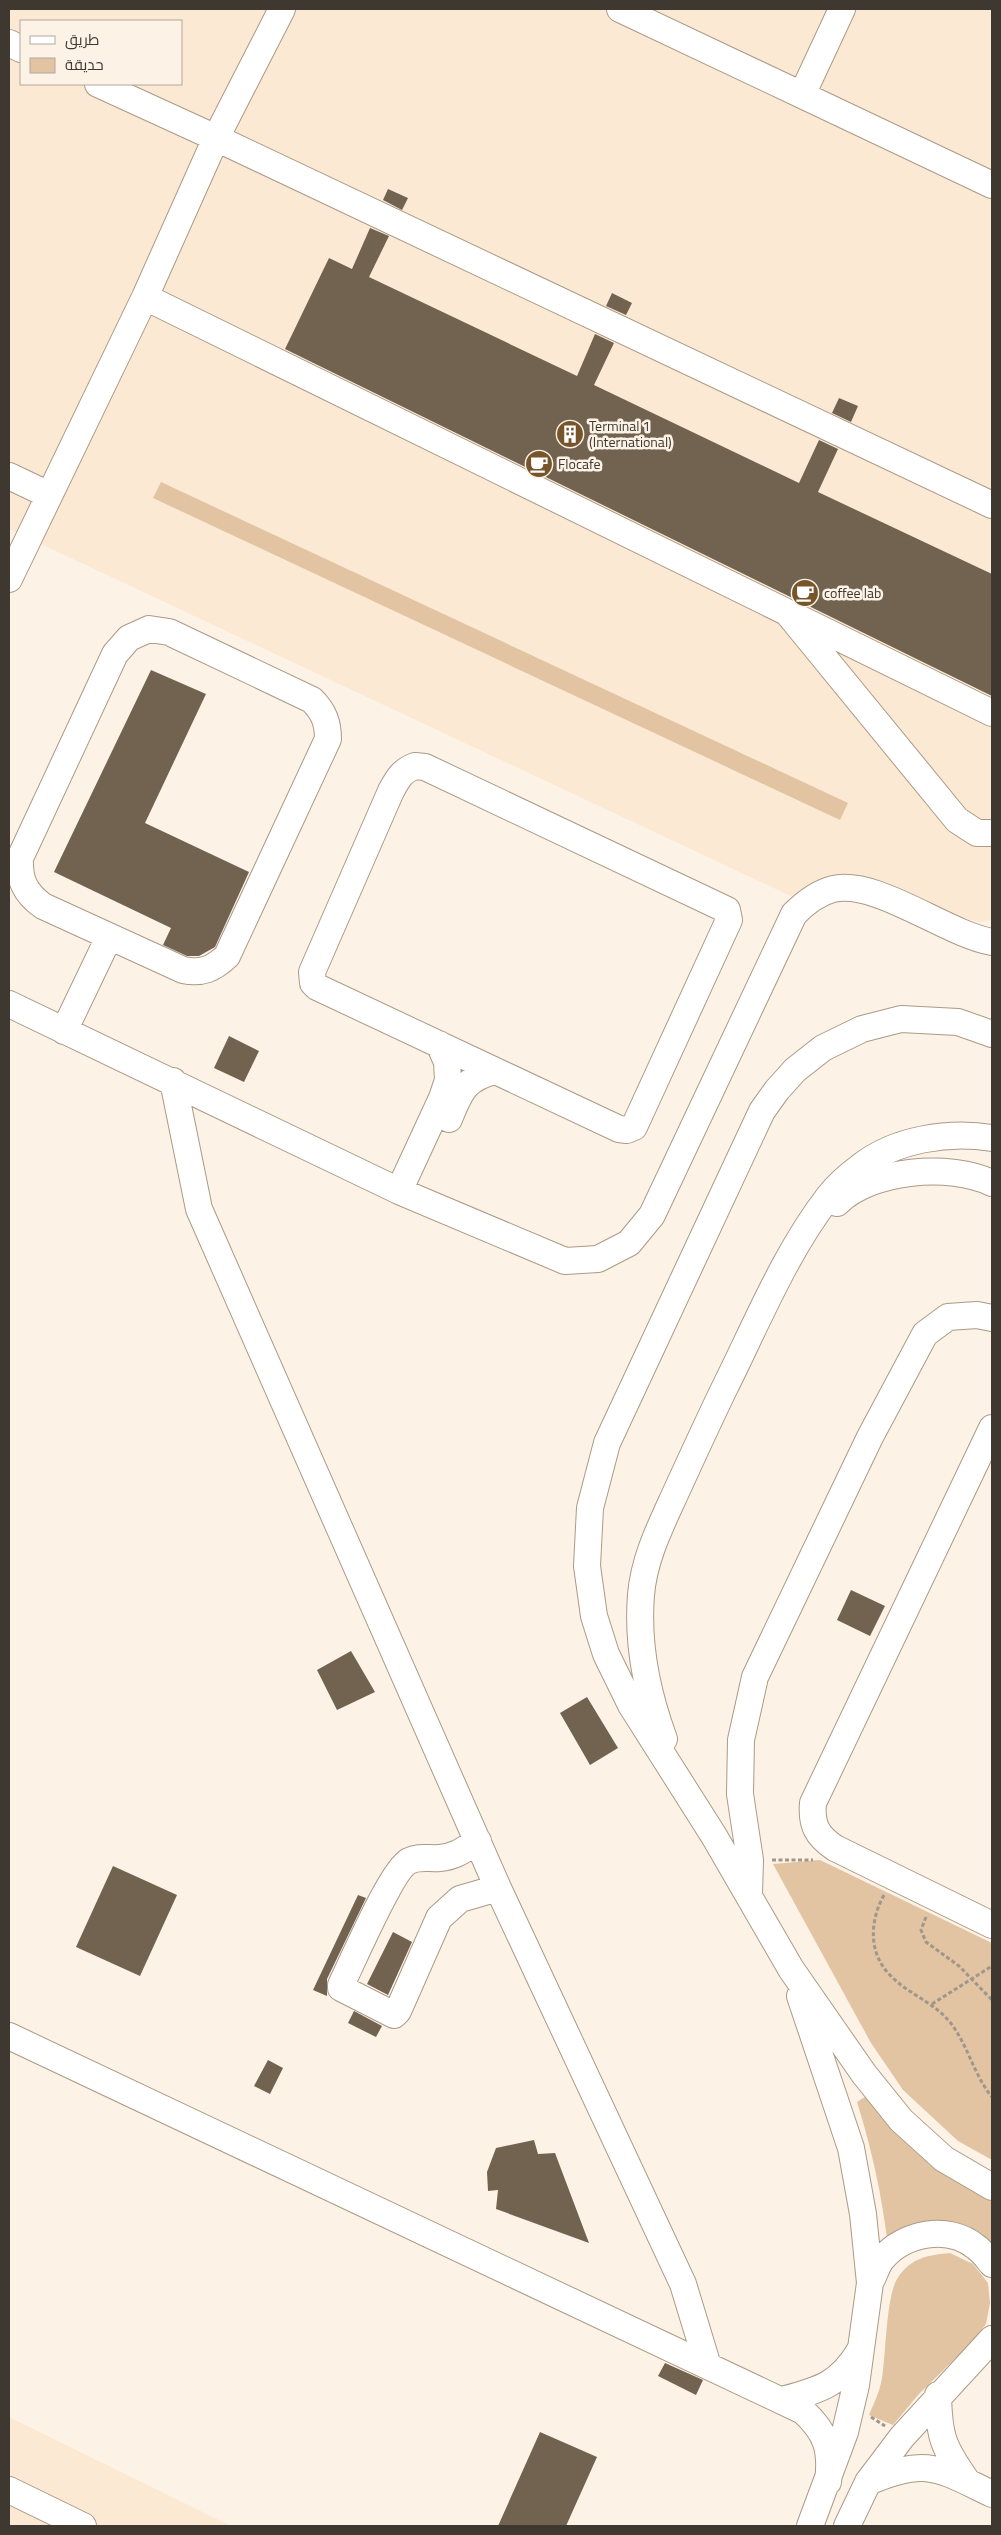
<svg xmlns="http://www.w3.org/2000/svg" width="1001" height="2535" font-family="'Titillium Web',Cairo,sans-serif">
<style>
.built{fill:#fbe9d3;fill-rule:evenodd}
.green{fill:#e2c4a2}
.building{fill:#726350}
.lines{fill:none;stroke-linecap:round;stroke-linejoin:round}
.minor-casing{stroke:#ab9a86;stroke-width:28}
.path{stroke:#9f968c;stroke-width:3;stroke-dasharray:4 2.5;stroke-linecap:butt}
.minor{stroke:#fff;stroke-width:26}
.labels{text-anchor:middle;stroke-width:5;stroke-linejoin:round;paint-order:stroke}
.poi-label{font-size:14px;fill:#3f3830;stroke:#fdf2e6;text-anchor:start}
</style>
<rect width="100%" height="100%" fill="#fdf2e6"/>
<path class="built" d="M 9,9 L 992,9 L 992,920 L 979,922 L 947,914 L 882,882 L 856,876 L 797,899 L 9,529 ZM 21,21 L 181,21 L 181,84 L 21,84 Z
M 9,2417 L 231,2526 L 9,2526 Z"/>
<path class="green" d="M 161,482 L 848,803 L 840,820 L 153,498 Z
M 820,1860 L 992,1943 L 992,2160 L 958,2141 L 903,2090 L 871,2043 L 773,1864 Z
M 868,2095 L 933,2165 L 992,2202 L 992,2248 L 983,2239 L 888,2246 C 882,2196 872,2150 857,2102 Z
M 950,2253 L 973,2264 L 988,2283 L 990,2303 L 986,2324 L 971,2343 L 918,2395 L 893,2425 L 869,2415 C 874,2403 880,2391 882,2378 C 886,2354 886,2298 897,2279 C 910,2258 928,2255 950,2253 Z"/>
<path class="building" d="M 388,189 L 408,198 L 402,210 L 383,200 Z
M 370,228 L 389,236 L 369,277 L 577,376 L 595,334 L 614,343 L 594,385 L 799,483 L 819,440 L 838,449 L 818,492 L 992,574 L 992,696 L 285,349 L 329,258 L 352,269 Z
M 612,293 L 632,303 L 626,315 L 606,306 Z
M 839,398 L 858,406 L 851,422 L 832,413 Z
M 151,670 L 206,694 L 145,823 L 249,872 L 215,947 L 199,956 L 187,956 L 163,945 L 171,928 L 54,872 Z
M 229,1036 L 259,1051 L 244,1082 L 214,1068 Z
M 851,1590 L 885,1606 L 870,1636 L 837,1620 Z
M 351,1651 L 375,1692 L 337,1710 L 317,1670 Z
M 587,1697 L 618,1748 L 590,1765 L 560,1713 Z
M 113,1866 L 177,1895 L 140,1976 L 76,1947 Z
M 358,1895 L 366,1898 L 327,1979 L 327,1996 L 313,1990 Z
M 393,1932 L 412,1942 L 388,1995 L 367,1984 Z
M 354,2011 L 382,2026 L 376,2037 L 348,2023 Z
M 268,2060 L 283,2068 L 270,2094 L 254,2086 Z
M 534,2140 L 538,2154 L 555,2153 L 589,2243 L 496,2209 L 498,2190 L 488,2191 L 487,2172 L 496,2148 Z
M 665,2363 L 703,2380 L 696,2395 L 658,2376 Z
M 540,2432 L 597,2457 L 566,2526 L 498,2526 Z"/>
<g class="lines">
<g class="minor-casing">
<path id="minor" d="M 282,9 L 216,138 L 992,505
M 620,9 L 802,95 L 842,9
M 9,43 L 21,49
M 802,95 L 992,185
M 145,297 L 992,713
M 9,476 L 49,495
M 9,579 L 145,297 L 216,138 L 98,84
M 790,616 L 957,820 L 977,833 L 992,833
M 149,629 L 169,632 L 312,700 C 324,712 328,723 328,739 L 227,956 C 213,969 202,974 183,970 L 43,906 C 25,893 19,880 20,858 L 115,654 L 129,638 Z
M 415,766 L 425,767 L 727,910 L 729,920 L 634,1127 L 627,1130 L 619,1129 L 317,987 L 313,983 L 312,972 L 391,791 C 398,778 402,771 415,766 Z
M 9,1004 L 399,1191 L 565,1261 L 598,1259 L 629,1243 L 652,1215 L 794,914 C 805,903 817,893 833,889 C 877,879 946,934 992,942
M 64,1031 L 109,937
M 992,1034 L 958,1022 L 901,1019 L 862,1029 L 823,1048 L 795,1070 L 777,1090 L 762,1111 L 607,1443 L 590,1508 L 587,1566 L 594,1616 L 606,1654 L 631,1705 L 714,1836 L 791,1969 L 864,2074 L 901,2120 L 944,2159 L 992,2187
M 173,1081 L 199,1209 L 498,1888 L 683,2284 L 708,2366
M 449,1119 C 460,1092 465,1078 495,1071
M 399,1191 L 442,1098 L 448,1080 L 447,1062 L 439,1044
M 837,1203 C 871,1169 950,1163 992,1183
M 992,1428 L 813,1803 C 811,1825 817,1836 835,1848 L 992,1925
M 664,1739 C 647,1693 637,1644 641,1595 C 644,1558 661,1525 676,1492 C 692,1457 708,1422 725,1387 C 757,1323 785,1253 829,1196 C 837,1186 849,1175 860,1167 C 895,1139 949,1131 992,1138
M 478,1841 C 465,1849 455,1857 440,1858 C 429,1859 419,1856 409,1861 C 392,1869 352,1963 341,1985 L 341,1988 L 394,2015 L 398,2011 L 439,1918 L 460,1899 L 498,1888
M 749,1894 L 750,1860 L 740,1794 L 741,1740 L 755,1677 L 870,1437 L 925,1334 L 948,1317 L 977,1315 L 992,1318
M 800,1996 L 851,2148 L 863,2214 L 870,2283 L 856,2385 L 845,2432 L 810,2526
M 9,2036 L 803,2411 C 827,2433 832,2450 828,2482
M 870,2283 C 874,2276 877,2265 882,2259 C 904,2233 948,2224 976,2247 C 982,2251 987,2258 992,2264
M 938,2395 C 939,2437 943,2447 967,2481
M 782,2400 C 819,2390 840,2385 860,2350
M 868,2482 C 927,2457 938,2468 992,2494
M 9,2490 L 83,2526
M 847,2526 L 868,2482 L 902,2437 L 992,2339"/>
</g>
<path class="path" d="M 772,1860 L 813,1860
M 884,1895 C 870,1920 868,1952 889,1974 C 906,1993 932,2001 949,2021 C 968,2044 973,2074 992,2097
M 926,1917 L 921,1930 L 926,1942 L 959,1966 L 992,2000
M 932,2004 L 992,1966
M 871,2417 L 885,2426"/>
<use href="#minor" class="minor"/>
</g>
<defs>
<g id="building-disc" transform="scale(1.4375)"><circle r="9.5" fill="#76552b" stroke="#fdf2e6"/><path d="M-4-6H4V6H1V3H-1V6H-4ZM-2.5-4.3h1.7v1.8h-1.7ZM.8-4.3h1.7v1.8H.8ZM-2.5-1h1.7V.8h-1.7ZM.8-1h1.7V.8H.8Z" fill="#fff"/></g>
<g id="cafe-disc" transform="scale(1.4375)"><circle r="9.5" fill="#76552b" stroke="#fdf2e6"/><path d="M-5.5-4.5H6V0H3Q3 3.5 0 3.5H-2.5Q-5.5 3.5-5.5 0ZM3-3.2v2h1.7v-2ZM-6 4.5H4V6H-6Z" fill="#fff"/></g>
</defs>
<g fill-rule="evenodd">
<use href="#building-disc" x="570" y="434"/>
<use href="#cafe-disc" x="539" y="464"/>
<use href="#cafe-disc" x="805" y="593"/>
</g>
<g class="labels">
<g class="poi-label">
<text x="589" y="431">Terminal 1<tspan x="589" dy="16">(International)</tspan></text>
<text x="558" y="469">Flocafe</text>
<text x="824" y="598">coffee lab</text>
</g>
</g>
<rect width="1001" height="2535" fill="none" stroke="#3f3830" stroke-width="20"/>
<rect x="20" y="20" width="162" height="65" fill="#fdf2e6" stroke="#b1a89d"/>
<rect x="30" y="36" width="25" height="8" fill="#ffffff" stroke="#b1a89d"/>
<text x="65" y="45" font-size="15" fill="#3f3830">طريق</text>
<rect x="30" y="58" width="25" height="15" fill="#e2c4a2" stroke="#b1a89d"/>
<text x="65" y="70" font-size="15" fill="#3f3830">حديقة</text>
</svg>
